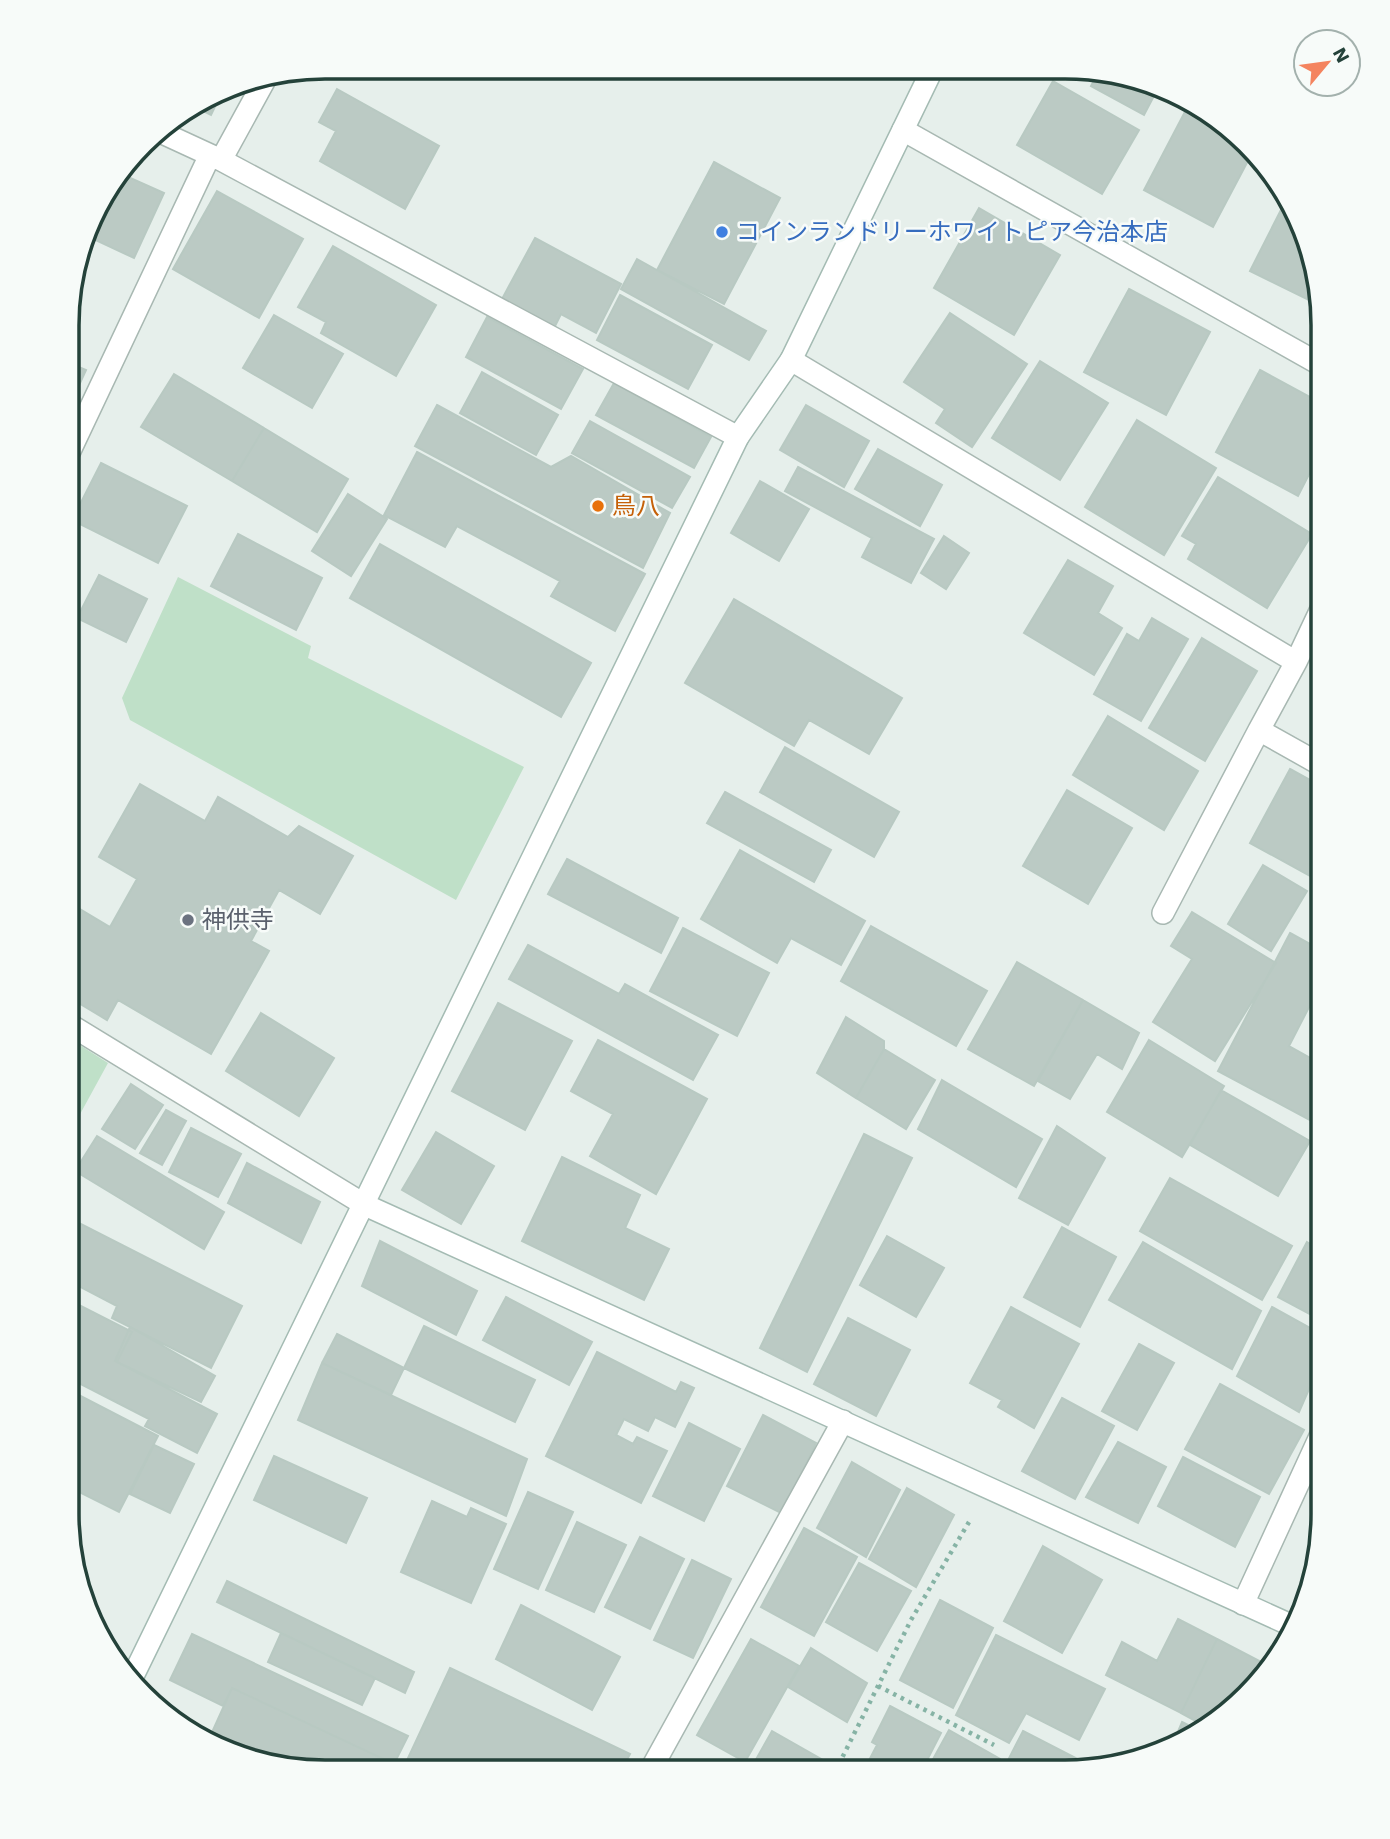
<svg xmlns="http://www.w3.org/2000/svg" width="1390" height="1839" font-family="'Work Sans','Noto Sans JP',sans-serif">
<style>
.green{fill:#bfe0c8}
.building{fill:#bbcac4;stroke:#b8c9c2;stroke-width:2}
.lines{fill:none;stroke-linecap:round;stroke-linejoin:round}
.street-casing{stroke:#a8b8b2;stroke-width:24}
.secondary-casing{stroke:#a4bbb3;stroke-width:24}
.path{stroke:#86b3a5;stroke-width:4.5;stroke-dasharray:3.5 5;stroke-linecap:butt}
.street{stroke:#fff;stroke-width:21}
.secondary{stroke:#fff;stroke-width:21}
.shop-dot{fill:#3f7fe0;stroke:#f7fbf9;stroke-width:2.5}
.food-dot{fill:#e8710a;stroke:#f7fbf9;stroke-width:2.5}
.worship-dot{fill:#6b7280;stroke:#f7fbf9;stroke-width:2.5}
.labels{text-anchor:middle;stroke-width:5;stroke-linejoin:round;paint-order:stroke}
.shop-label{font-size:24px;fill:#366cbe;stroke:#f7fbf9;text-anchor:start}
.food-label{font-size:24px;fill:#c56008;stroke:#f7fbf9;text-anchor:start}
.worship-label{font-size:24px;fill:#5b616d;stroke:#f7fbf9;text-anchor:start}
.rim{fill:none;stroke:#24423a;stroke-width:3.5}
</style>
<rect width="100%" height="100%" fill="#e6efeb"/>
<path class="green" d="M 178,577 L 311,646 L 308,658 L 524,767 L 456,900 L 130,720 L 122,698 Z
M 67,1037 L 108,1063 L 67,1138 Z"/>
<path class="building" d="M 1100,69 L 1156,92 L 1144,115 L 1091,86 Z
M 1053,81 L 1139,130 L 1102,194 L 1017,145 Z
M 337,89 L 439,146 L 405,209 L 320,161 L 336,131 L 319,122 Z
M 222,92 L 211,115 L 195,107 Z
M 1188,106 L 1222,120 L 1251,155 L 1213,227 L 1144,190 Z
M 714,162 L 780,198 L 724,304 L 657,270 Z
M 129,163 L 133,165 L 128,177 L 164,193 L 134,258 L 87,236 L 101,196 Z
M 217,191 L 303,239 L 259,318 L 173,269 Z
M 1287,198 L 1297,210 L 1319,305 L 1250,271 Z
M 979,208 L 1060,255 L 1014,335 L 934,288 Z
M 535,238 L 621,284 L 596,333 L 561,314 L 554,328 L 502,299 Z
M 333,246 L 436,305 L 396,376 L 321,333 L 326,322 L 298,307 Z
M 637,259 L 766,331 L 749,360 L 621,289 Z
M 1129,289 L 1210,332 L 1166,415 L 1084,372 Z
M 620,295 L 712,345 L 688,389 L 597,340 Z
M 950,313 L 1027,364 L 972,447 L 936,423 L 945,409 L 904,382 Z
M 274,315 L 343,354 L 312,408 L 243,368 Z
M 487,317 L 583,369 L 561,409 L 466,357 Z
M 1040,361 L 1108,403 L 1060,480 L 992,438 Z
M 69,363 L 86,370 L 69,407 Z
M 1260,370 L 1323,404 L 1323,447 L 1298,496 L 1216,452 Z
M 482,372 L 558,415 L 536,455 L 460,413 Z
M 174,374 L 264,428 L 232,481 L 141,427 Z
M 614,383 L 711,437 L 694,468 L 596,415 Z
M 437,405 L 551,467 L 571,456 L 670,513 L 643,568 L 415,446 Z
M 806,405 L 869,441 L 844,487 L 780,450 Z
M 1137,420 L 1216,468 L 1164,555 L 1085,507 Z
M 590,421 L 690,477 L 672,508 L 572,453 Z
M 264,428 L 348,479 L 317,532 L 232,481 Z
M 878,449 L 942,485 L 920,526 L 855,489 Z
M 417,452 L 645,574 L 615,631 L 551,596 L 560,581 L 457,526 L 445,547 L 384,515 Z
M 101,463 L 187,506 L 158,563 L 72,520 Z
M 798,467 L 934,539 L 911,583 L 862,557 L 872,538 L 785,491 Z
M 1218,477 L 1312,534 L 1267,608 L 1188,559 L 1196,544 L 1182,536 Z
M 760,481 L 809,509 L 779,561 L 731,533 Z
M 348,494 L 387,519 L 351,576 L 312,551 Z
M 238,534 L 322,578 L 296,630 L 211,586 Z
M 944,536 L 969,553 L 946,589 L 921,573 Z
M 380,544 L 591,663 L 561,717 L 350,598 Z
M 1068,560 L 1113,586 L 1098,613 L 1122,628 L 1094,675 L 1024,633 Z
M 99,575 L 147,599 L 126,642 L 77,618 Z
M 734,599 L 902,698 L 869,754 L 809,720 L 794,746 L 685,683 Z
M 1152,618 L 1188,639 L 1141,721 L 1094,694 L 1127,634 L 1139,641 Z
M 1202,638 L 1257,671 L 1205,761 L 1149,728 Z
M 1108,716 L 1198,771 L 1164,830 L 1073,775 Z
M 785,747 L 899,812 L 874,857 L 760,792 Z
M 1290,769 L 1323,787 L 1323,883 L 1250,843 Z
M 140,784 L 205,821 L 218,797 L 288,837 L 299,826 L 353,856 L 320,914 L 279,890 L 251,941 L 269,951 L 211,1054 L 118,1000 L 107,1020 L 67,996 L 68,902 L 110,927 L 137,879 L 99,857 Z
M 1067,790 L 1132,828 L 1088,904 L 1023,866 Z
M 725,792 L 831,850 L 814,882 L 707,823 Z
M 740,850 L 865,921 L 841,965 L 791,938 L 777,963 L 701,919 Z
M 567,859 L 678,918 L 661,953 L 548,894 Z
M 1263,865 L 1307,891 L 1271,951 L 1228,924 Z
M 1192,912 L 1276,963 L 1215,1061 L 1153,1022 L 1192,959 L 1171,946 Z
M 871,926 L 987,991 L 956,1046 L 841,981 Z
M 683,928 L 769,973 L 737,1036 L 650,991 Z
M 1290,933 L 1323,951 L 1323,980 L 1289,1046 L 1323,1065 L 1323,1127 L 1218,1071 Z
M 528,945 L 619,994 L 625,984 L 718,1035 L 693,1080 L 509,979 Z
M 1017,962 L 1083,1000 L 1034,1086 L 968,1049 Z
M 1083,1000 L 1139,1033 L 1122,1069 L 1097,1054 L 1070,1099 L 1038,1081 Z
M 498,1003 L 572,1041 L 525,1130 L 452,1091 Z
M 261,1013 L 334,1058 L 299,1116 L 226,1071 Z
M 846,1017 L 884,1041 L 884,1049 L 856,1098 L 817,1073 Z
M 598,1040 L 707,1099 L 656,1194 L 590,1156 L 613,1114 L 571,1091 Z
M 1149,1040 L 1224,1086 L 1182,1157 L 1107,1112 Z
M 884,1049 L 935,1080 L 906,1129 L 856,1098 Z
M 942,1080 L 1042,1139 L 1016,1187 L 918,1129 Z
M 131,1084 L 163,1105 L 135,1149 L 102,1129 Z
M 1221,1090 L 1310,1141 L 1278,1196 L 1190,1145 Z
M 166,1110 L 186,1121 L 162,1165 L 140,1153 Z
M 1057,1126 L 1105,1158 L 1068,1225 L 1019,1198 Z
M 191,1128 L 241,1154 L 218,1197 L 169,1172 Z
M 436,1132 L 494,1166 L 461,1224 L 402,1190 Z
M 864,1134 L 912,1158 L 807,1372 L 760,1348 Z
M 97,1136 L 224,1212 L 204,1249 L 75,1171 Z
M 562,1157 L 640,1195 L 625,1228 L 669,1249 L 644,1300 L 522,1241 Z
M 247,1163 L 320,1202 L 301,1243 L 228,1203 Z
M 1170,1178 L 1292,1246 L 1262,1300 L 1140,1231 Z
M 67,1217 L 242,1306 L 211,1368 L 112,1318 L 117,1306 L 67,1280 Z
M 1062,1227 L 1116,1257 L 1080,1327 L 1024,1297 Z
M 887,1236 L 944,1268 L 916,1317 L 860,1285 Z
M 380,1241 L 477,1291 L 456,1335 L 362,1286 Z
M 1143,1242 L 1261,1311 L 1232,1369 L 1109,1300 Z
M 1307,1242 L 1323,1251 L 1323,1321 L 1278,1297 Z
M 506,1297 L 592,1342 L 569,1385 L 483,1340 Z
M 67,1299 L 132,1332 L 117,1362 L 217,1414 L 197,1453 L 145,1426 L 149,1419 L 67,1377 L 73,1364 L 67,1361 Z
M 1011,1307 L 1079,1344 L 1034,1428 L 998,1407 L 1002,1400 L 970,1383 Z
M 1272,1307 L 1323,1335 L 1323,1357 L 1299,1412 L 1237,1376 Z
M 848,1318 L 910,1350 L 876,1416 L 814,1384 Z
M 424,1326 L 535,1380 L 515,1422 L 404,1368 Z
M 130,1327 L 215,1376 L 201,1402 L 115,1361 Z
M 337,1334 L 404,1368 L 391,1395 L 322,1363 Z
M 1139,1344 L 1174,1363 L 1137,1430 L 1102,1411 Z
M 597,1352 L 676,1392 L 681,1382 L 694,1388 L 675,1427 L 655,1417 L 648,1431 L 624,1419 L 616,1435 L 633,1444 L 637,1437 L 667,1451 L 641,1503 L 546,1456 Z
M 322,1363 L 527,1459 L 506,1516 L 298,1420 Z
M 1220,1384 L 1304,1430 L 1269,1494 L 1185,1449 Z
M 67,1389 L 158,1436 L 119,1512 L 67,1486 Z
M 1062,1398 L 1114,1426 L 1075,1499 L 1022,1471 Z
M 763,1415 L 816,1443 L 783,1514 L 727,1486 Z
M 689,1423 L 740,1449 L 704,1521 L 653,1496 Z
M 1118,1442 L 1166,1467 L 1138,1523 L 1086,1497 Z
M 154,1445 L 194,1464 L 170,1513 L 130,1494 Z
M 274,1456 L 367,1498 L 346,1543 L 254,1500 Z
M 1183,1457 L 1260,1497 L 1235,1547 L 1158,1506 Z
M 852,1462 L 900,1490 L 866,1557 L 817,1528 Z
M 907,1488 L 954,1515 L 916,1587 L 869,1559 Z
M 528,1492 L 573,1512 L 538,1589 L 494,1569 Z
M 432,1501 L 467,1517 L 471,1508 L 506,1524 L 471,1603 L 401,1572 Z
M 577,1522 L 626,1545 L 594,1612 L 546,1590 Z
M 804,1528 L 857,1557 L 814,1636 L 761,1607 Z
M 640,1537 L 684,1559 L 650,1629 L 605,1607 Z
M 1043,1546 L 1102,1580 L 1062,1653 L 1004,1621 Z
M 692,1560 L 731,1579 L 693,1658 L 654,1640 Z
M 859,1563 L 911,1591 L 877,1651 L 826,1622 Z
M 227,1581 L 414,1672 L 405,1693 L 217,1602 Z
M 940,1600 L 993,1628 L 953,1708 L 900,1680 Z
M 521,1605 L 620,1657 L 592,1710 L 496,1659 Z
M 1178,1619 L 1217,1639 L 1181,1713 L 1106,1675 L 1122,1642 L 1157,1661 Z
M 281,1633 L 375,1678 L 362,1705 L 268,1662 Z
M 192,1634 L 408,1736 L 394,1764 L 232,1688 L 223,1706 L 170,1680 Z
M 996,1635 L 1105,1689 L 1079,1740 L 1026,1713 L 1009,1743 L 956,1715 Z
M 751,1639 L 799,1666 L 745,1762 L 697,1735 Z
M 1217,1639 L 1267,1665 L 1264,1672 L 1203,1725 L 1181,1713 Z
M 811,1648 L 867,1683 L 847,1722 L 788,1687 Z
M 450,1668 L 630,1754 L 621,1771 L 402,1771 Z
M 232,1688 L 390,1762 L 387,1771 L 292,1770 L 209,1739 Z
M 890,1706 L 941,1733 L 921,1772 L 863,1772 L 877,1745 L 872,1742 Z
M 1182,1722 L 1198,1730 L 1180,1746 L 1171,1748 Z
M 949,1730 L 1000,1759 L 993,1772 L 926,1772 Z
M 772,1731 L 828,1763 L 823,1772 L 749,1772 Z
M 1023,1731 L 1091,1766 L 1065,1772 L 1002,1772 Z"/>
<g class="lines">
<g class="street-casing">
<path id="street" d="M 156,130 L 221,160 L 738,437
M 903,130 L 1323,366
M 221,160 L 267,76
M 791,360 L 1296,662 L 1259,730 L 1323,766
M 68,455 L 210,155
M 1296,662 L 1323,605
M 1163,913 L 1259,730
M 67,1023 L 365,1205
M 1243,1604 L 1323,1430
M 650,1771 L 843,1421"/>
</g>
<g class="secondary-casing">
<path id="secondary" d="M 365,1205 L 1295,1627
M 134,1674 L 738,437 L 791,360 L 933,68"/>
</g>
<path class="path" d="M 878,1686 L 994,1745
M 835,1772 L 911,1620 L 969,1522"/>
<use href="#street" class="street"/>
<use href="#secondary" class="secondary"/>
</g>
<circle class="shop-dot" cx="722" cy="232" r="7"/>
<circle class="food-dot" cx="598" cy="506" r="7"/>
<circle class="worship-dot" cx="188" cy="920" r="7"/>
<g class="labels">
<g class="shop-label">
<text x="736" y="240">コインランドリーホワイトピア今治本店</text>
</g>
<g class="food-label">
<text x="612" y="514">鳥八</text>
</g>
<g class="worship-label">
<text x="202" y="928">神供寺</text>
</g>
</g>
<path d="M0 0H1390V1839H0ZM325 79H1065A246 246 0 0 1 1311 325V1514A246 246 0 0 1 1065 1760H325A246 246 0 0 1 79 1514V325A246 246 0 0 1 325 79Z" fill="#f7fbf9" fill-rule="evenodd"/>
<path class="rim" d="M325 79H1065A246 246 0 0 1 1311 325V1514A246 246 0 0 1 1065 1760H325A246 246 0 0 1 79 1514V325A246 246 0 0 1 325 79Z"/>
<g transform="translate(1327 63) rotate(61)"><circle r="33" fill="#f7fbf9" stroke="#a3b1ad" stroke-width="2"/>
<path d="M0-5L12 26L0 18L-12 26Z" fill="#f4845f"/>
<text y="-10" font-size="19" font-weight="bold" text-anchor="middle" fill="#24423a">N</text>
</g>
</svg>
